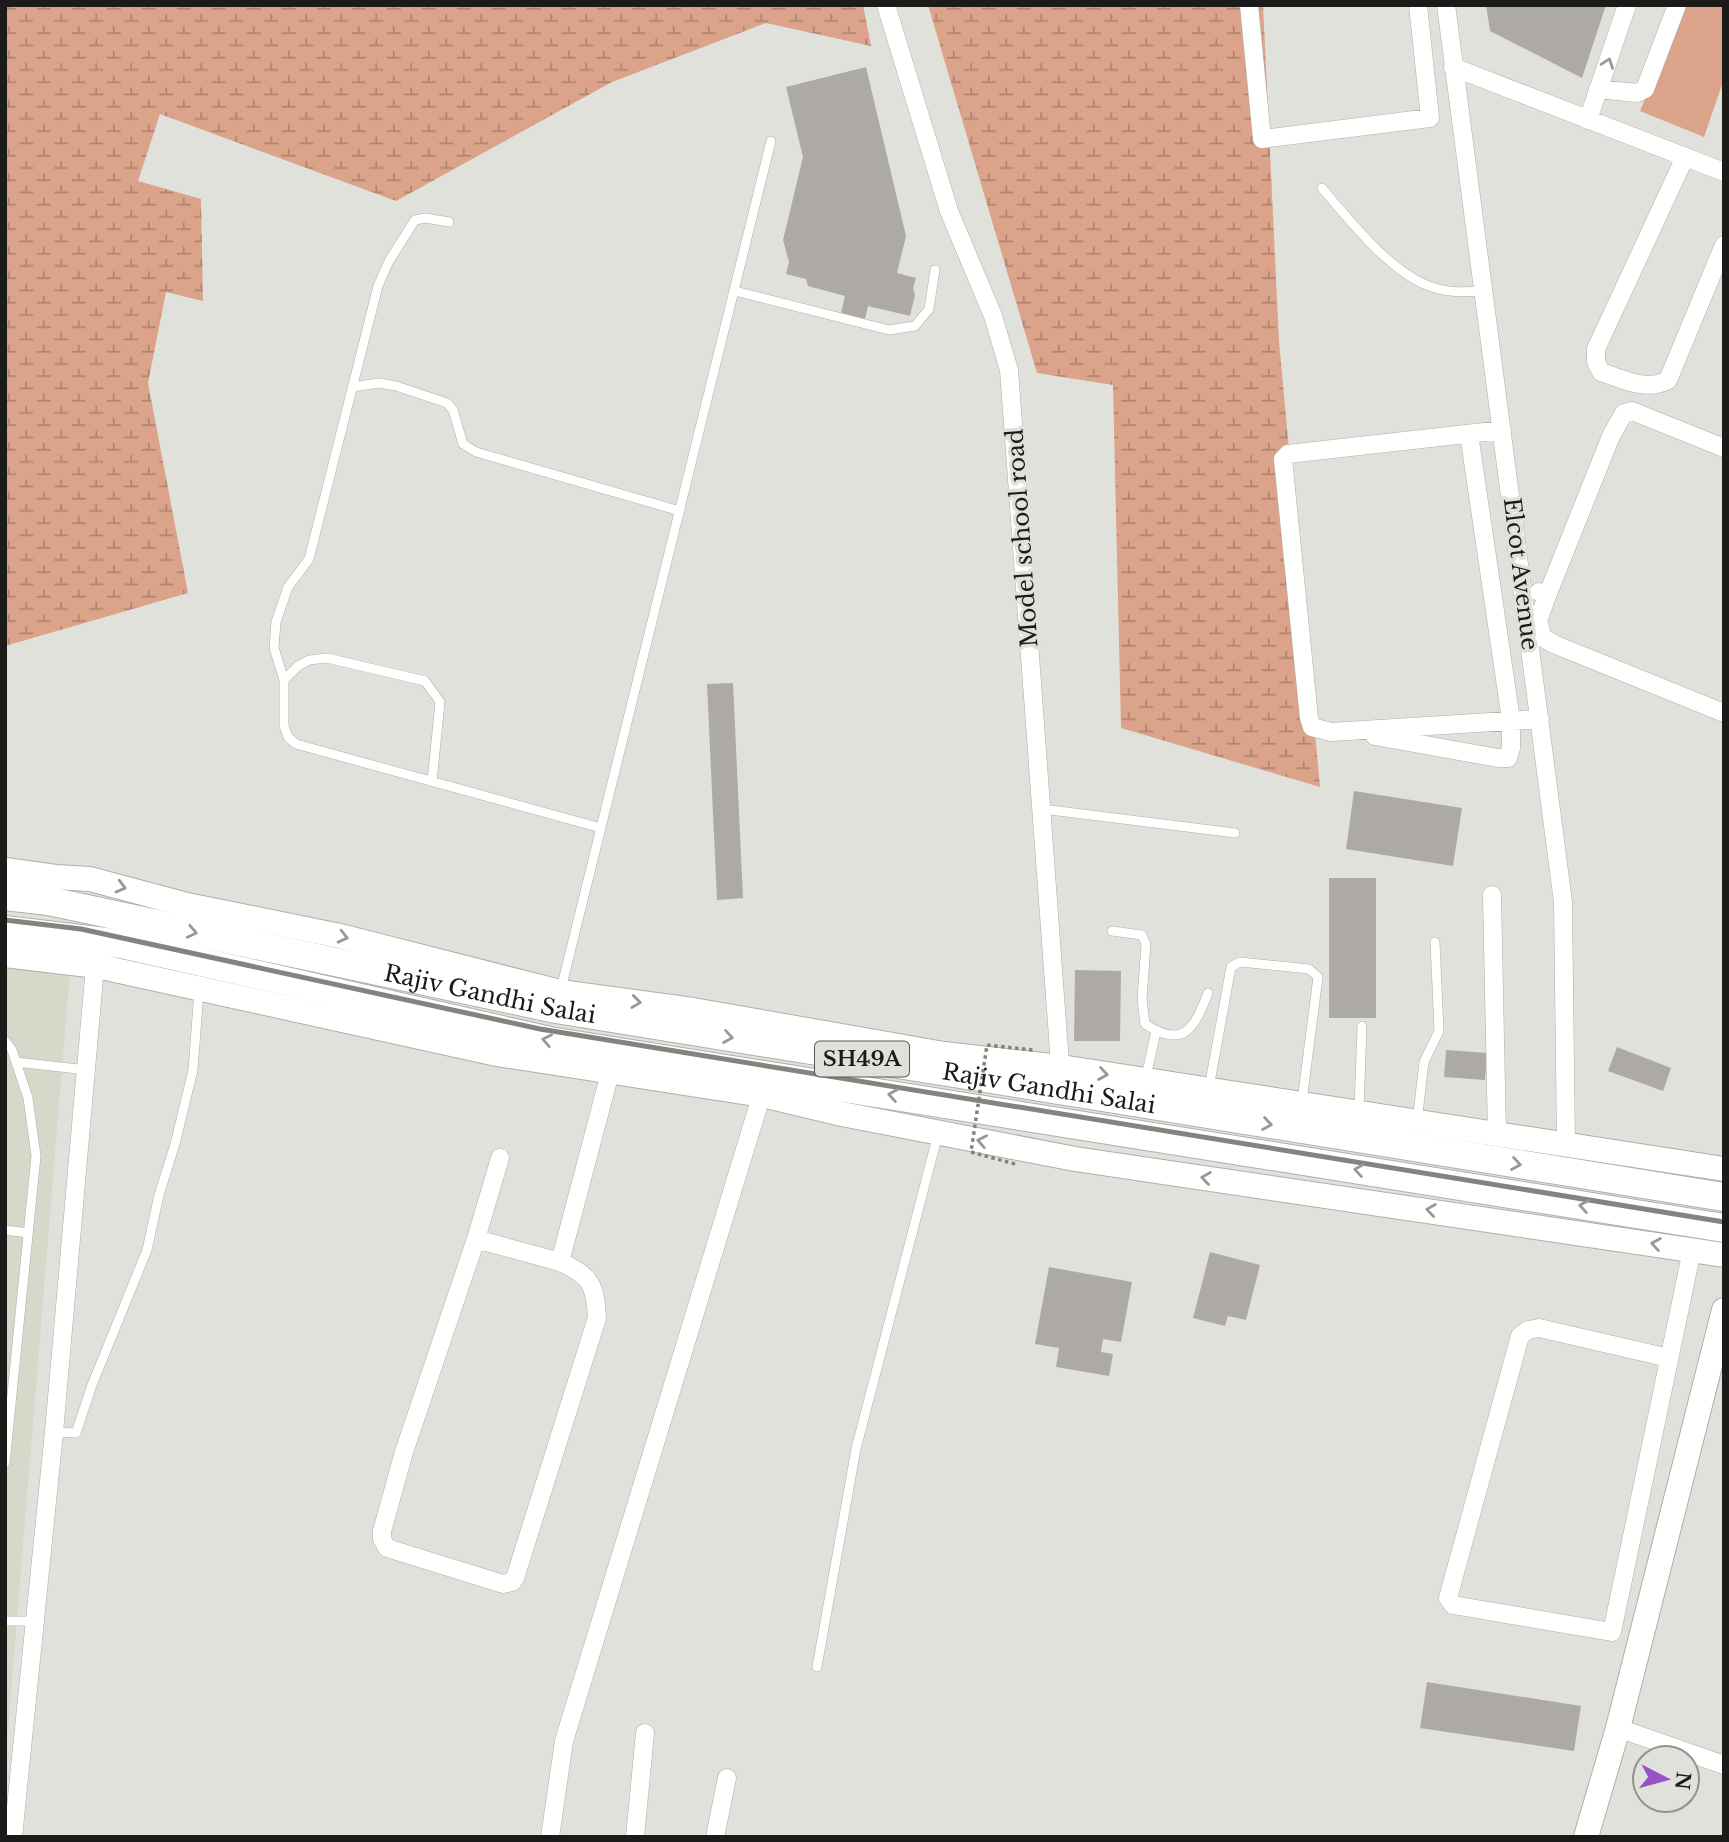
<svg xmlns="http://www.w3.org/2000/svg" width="1729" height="1842" font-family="'Libre Baskerville',serif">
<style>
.built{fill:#d7d7ca}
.wetland{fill:url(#wetland-marsh)}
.green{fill:#dba38a}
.building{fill:#adaaa6}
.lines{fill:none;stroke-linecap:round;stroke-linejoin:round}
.lane-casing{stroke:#afafaa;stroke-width:10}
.street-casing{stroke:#afafaa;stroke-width:19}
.secondary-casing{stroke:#afafaa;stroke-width:26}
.primary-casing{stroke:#afafaa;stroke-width:30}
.lane{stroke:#fff;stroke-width:9}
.street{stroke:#fff;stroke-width:18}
.secondary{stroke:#fff;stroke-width:24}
.primary{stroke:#fff;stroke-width:28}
.rail{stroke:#83837f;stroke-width:5}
.path-bridge{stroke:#81817e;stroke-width:3.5;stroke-dasharray:3.5 3.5;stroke-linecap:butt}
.oneway{stroke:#989898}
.labels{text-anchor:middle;stroke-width:7;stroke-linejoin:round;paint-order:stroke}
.shield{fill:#e1e1dc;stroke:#565654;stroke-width:2}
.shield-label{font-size:21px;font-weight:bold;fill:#1b1b19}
.street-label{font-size:23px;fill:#1b1b19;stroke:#e1e1dc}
</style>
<defs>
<pattern id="wetland-marsh" width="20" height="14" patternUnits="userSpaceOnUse" patternTransform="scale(1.75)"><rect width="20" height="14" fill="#dba38a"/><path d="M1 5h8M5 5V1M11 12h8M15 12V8" fill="none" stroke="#b18470"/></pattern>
</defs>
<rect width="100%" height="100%" fill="#e1e1dc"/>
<path class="built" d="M 5,963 L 70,970 L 5,1766 Z"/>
<path class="wetland" d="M 5,5 L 863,5 L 871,46 L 766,23 L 612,82 L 396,201 L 160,114 L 138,181 L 201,199 L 203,301 L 166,292 L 148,383 L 188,593 L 5,646 Z
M 928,5 L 1263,5 L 1279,341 L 1320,787 L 1121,728 L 1113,385 L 1037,373 Z"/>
<path class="green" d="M 1685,5 L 1724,5 L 1724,79 L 1704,137 L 1640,111 Z"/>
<path class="building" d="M 1486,5 L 1606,5 L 1582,78 L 1490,31 Z
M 866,67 L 906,236 L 897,273 L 916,278 L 913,288 L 915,295 L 910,316 L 868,306 L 865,319 L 841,313 L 845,296 L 808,286 L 806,279 L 786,274 L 789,262 L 783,240 L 803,157 L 786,87 Z
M 733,683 L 743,898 L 717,900 L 707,684 Z
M 1354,791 L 1462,808 L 1453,866 L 1346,849 Z
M 1329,878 L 1376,878 L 1376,1018 L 1329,1018 Z
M 1075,970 L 1121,971 L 1120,1041 L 1074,1041 Z
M 1617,1047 L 1671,1068 L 1663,1091 L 1608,1071 Z
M 1446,1050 L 1487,1053 L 1485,1080 L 1444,1077 Z
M 1210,1252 L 1260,1265 L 1246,1320 L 1228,1316 L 1225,1326 L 1193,1318 Z
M 1049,1267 L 1132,1282 L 1121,1342 L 1103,1339 L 1101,1352 L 1113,1354 L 1109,1376 L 1056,1367 L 1059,1348 L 1035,1344 Z
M 1427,1682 L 1581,1706 L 1574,1751 L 1420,1728 Z"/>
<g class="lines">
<g class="lane-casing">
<path id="lane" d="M 1322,188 C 1349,220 1394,277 1435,288 C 1451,293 1467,292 1483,291
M 449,222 L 425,218 L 415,220 L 389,261 L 378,286 L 309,559 L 288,587 L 276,622 L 274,648 L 284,680 L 284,726 L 288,737 L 296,744 L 601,828
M 735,291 L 889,330 L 915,326 L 929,309 L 935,270
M 352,387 L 379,383 L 396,386 L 447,403 L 453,410 L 463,444 L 476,452 L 680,511
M 284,680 L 298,666 L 309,660 L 327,658 L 425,681 L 440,702 L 432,782
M 1042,809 L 1235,833
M 1112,931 L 1142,935 L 1146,944 L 1142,999 L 1145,1024 C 1184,1050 1195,1027 1208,993
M 561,989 L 771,141
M 5,1041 L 12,1050 L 28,1098 L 36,1156 L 5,1463
M 16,1062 L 87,1070
M 1146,1077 L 1156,1031
M 1209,1088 L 1231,967 L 1240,962 L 1309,969 L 1318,977 L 1302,1101
M 1359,1109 L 1362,1026
M 1417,1122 L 1424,1062 L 1439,1031 L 1435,942
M 5,1230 L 28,1233
M 54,1432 L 76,1433 L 92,1385 L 147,1250 L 159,1195 L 175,1144 L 193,1070 L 199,991
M 5,1621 L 35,1621
M 817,1667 L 856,1449 L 938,1134"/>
</g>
<g class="street-casing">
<path id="street" d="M 886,5 L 949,211 L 993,316 L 1009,370 L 1061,1078
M 1249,5 L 1262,139 L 1430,118 L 1418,5
M 1446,5 L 1563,902 L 1566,1145
M 1453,67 L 1724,172
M 1598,89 L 1637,93 L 1645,89 L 1677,5
M 1588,120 L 1627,5
M 1685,157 L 1596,349 L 1596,362 L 1601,372 C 1622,379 1647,392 1668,380 L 1724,245
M 1502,430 L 1288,454 L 1283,459 L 1309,718 L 1312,727 L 1331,732 L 1540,719
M 1539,592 L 1547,596 L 1538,621 L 1543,638 L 1556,645 L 1724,713
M 1547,596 L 1611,436 L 1624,413 L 1632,411 L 1724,448
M 1375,736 L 1498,758 L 1508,758 L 1511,748 L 1511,720 L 1469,434
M 1492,895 L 1497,1135
M 476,1239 L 500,1158
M 560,1262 L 476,1239 L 404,1452 L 382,1531 L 382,1539 L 387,1548 L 503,1584 L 512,1582 L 515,1578 L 597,1318 C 595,1284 591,1276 560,1262 L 610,1073
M 1669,1358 L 1539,1328 L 1528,1330 L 1520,1336 L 1448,1598 L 1453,1605 L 1612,1632 L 1692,1250
M 1618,1728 L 1724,1765
M 13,1837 L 54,1432 L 96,955
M 550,1837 L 564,1741 L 765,1084
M 635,1837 L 645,1733
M 715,1837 L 727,1778"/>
</g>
<g class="secondary-casing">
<path id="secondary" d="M 5,870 L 56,877 L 90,879 L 187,905 L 340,936 L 560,992 L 693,1010 L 944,1054 L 1061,1067 L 1724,1169
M 5,955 L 97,966 L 497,1054 L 762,1095 L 842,1114 L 1075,1159 L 1724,1255
M 1586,1837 L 1618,1728 L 1724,1310"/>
</g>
<g class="primary-casing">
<g id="primary">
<path id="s1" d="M 5,896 L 49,901 L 556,1009 L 1724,1197"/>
<path d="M 5,930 L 122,944 L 550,1041 L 1724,1228"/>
</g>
</g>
<use href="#lane" class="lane"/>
<use href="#street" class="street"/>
<use href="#secondary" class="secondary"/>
<use href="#primary" class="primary"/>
<path class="rail" d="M 5,920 L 81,929 L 540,1029 L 1724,1222"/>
<path class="path-bridge" d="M 1015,1164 L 971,1152 L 987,1045 L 1033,1050"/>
</g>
<defs><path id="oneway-chevron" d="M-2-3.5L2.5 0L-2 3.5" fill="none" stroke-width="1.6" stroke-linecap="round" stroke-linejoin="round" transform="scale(1.75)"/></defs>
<g class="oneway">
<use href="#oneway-chevron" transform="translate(1608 63) rotate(-71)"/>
<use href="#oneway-chevron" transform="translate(121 887) rotate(15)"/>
<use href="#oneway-chevron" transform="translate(192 932) rotate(12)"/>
<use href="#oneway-chevron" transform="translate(343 937) rotate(14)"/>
<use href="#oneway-chevron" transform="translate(636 1002) rotate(7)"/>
<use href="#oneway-chevron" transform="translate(728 1037) rotate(9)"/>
<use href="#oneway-chevron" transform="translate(547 1040) rotate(-169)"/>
<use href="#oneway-chevron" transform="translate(1103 1074) rotate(9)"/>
<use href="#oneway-chevron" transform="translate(893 1095) rotate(-171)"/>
<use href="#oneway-chevron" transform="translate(1267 1124) rotate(9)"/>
<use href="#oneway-chevron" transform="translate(982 1141) rotate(-169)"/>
<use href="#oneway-chevron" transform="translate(1516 1164) rotate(9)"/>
<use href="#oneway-chevron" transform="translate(1359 1170) rotate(-171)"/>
<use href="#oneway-chevron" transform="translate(1206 1178) rotate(-172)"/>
<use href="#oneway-chevron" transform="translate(1584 1206) rotate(-171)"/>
<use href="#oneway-chevron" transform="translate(1431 1210) rotate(-172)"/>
<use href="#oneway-chevron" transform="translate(1656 1244) rotate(-171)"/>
</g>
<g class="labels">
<rect class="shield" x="815" y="1041.5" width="94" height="35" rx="5"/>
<g class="shield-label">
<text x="862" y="1066">SH49A</text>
</g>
<g class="street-label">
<text transform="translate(1022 538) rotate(-94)" y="8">Model school road</text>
<text transform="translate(1521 574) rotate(83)" y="8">Elcot Avenue</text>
<text dy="8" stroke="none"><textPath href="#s1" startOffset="495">Rajiv Gandhi Salai</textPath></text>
<text dy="8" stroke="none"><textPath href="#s1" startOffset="1062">Rajiv Gandhi Salai</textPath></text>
</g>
</g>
<rect width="1729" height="1842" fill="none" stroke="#1b1b19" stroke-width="14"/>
<g transform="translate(1666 1779) rotate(96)"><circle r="33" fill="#e1e1dc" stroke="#92928e" stroke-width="2"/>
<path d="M0-5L12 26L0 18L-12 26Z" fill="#9852c5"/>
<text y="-10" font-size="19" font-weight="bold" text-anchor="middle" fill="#1b1b19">N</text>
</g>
</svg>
